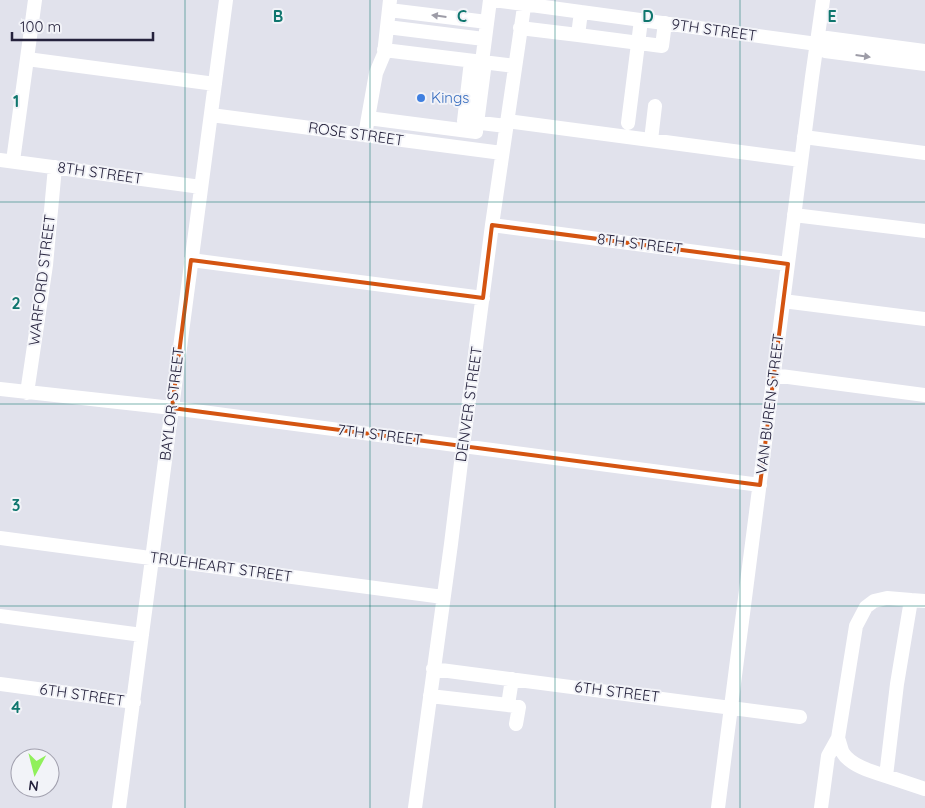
<svg xmlns="http://www.w3.org/2000/svg" width="925" height="808" font-family="Quicksand,sans-serif">
<style>
.lines{fill:none;stroke-linecap:round;stroke-linejoin:round}
.minor{stroke:#fff;stroke-width:14}
.oneway{fill:#9d9ca7}
.marked{fill:none;stroke:#d45411;stroke-width:4;stroke-linejoin:round}
.grid{fill:none;stroke:#0f766e;stroke-width:1;stroke-opacity:0.55}
.shop-dot{fill:#3f7fe0;stroke:#f2f3f8;stroke-width:2}
.labels{text-anchor:middle;stroke-width:4;stroke-linejoin:round;paint-order:stroke}
.street-label{font-size:15px;fill:#25223c;stroke:#f2f3f8}
.shop-label{font-size:15px;fill:#366cbe;stroke:#f2f3f8;text-anchor:start}
.grid-label{font-size:16px;text-anchor:middle;font-weight:bold;fill:#0f766e;stroke:#f2f3f8;stroke-width:4;stroke-linejoin:round;paint-order:stroke}
</style>
<rect width="100%" height="100%" fill="#e1e2ec"/>
<g class="lines">
<path class="minor" d="M 493,0 L 817,44 L 825,51 L 925,64
M 389,10 L 487,22
M 581,12 L 578,35 L 662,46 L 665,23
M 387,27 L 484,39
M 520,28 L 578,35
M 817,44 L 827,38 L 925,51
M 384,50 L 515,66
M 27,59 L 215,84
M 471,61 L 464,121 L 506,126
M 482,62 L 490,0
M 211,115 L 502,153
M 368,118 L 476,132
M 507,121 L 801,160
M 628,123 L 641,20
M 476,131 L 485,62
M 365,135 L 376,73 L 384,54 L 390,0
M 804,137 L 925,153
M 651,140 L 655,106
M 0,160 L 201,187
M 13,161 L 35,0
M 794,215 L 925,231
M 492,225 L 788,264
M 191,260 L 483,298
M 783,301 L 925,319
M 773,375 L 925,395
M 0,389 L 172,408 L 760,485
M 27,393 L 46,265 L 55,167
M 0,538 L 443,597
M 925,601 L 911,600 L 897,684 L 886,776 L 925,789
M 0,616 L 142,635
M 433,669 L 800,717
M 0,684 L 134,702
M 430,696 L 508,705 L 512,679
M 508,705 L 519,707 L 516,724
M 886,776 C 873,772 851,766 843,753 C 841,749 840,743 838,738 L 856,626 L 866,607 L 874,601 L 887,598 L 911,600
M 119,808 L 226,0
M 415,808 L 451,544 L 463,446 L 492,225 L 525,0
M 718,808 L 812,77 L 823,0
M 821,808 L 828,756 L 838,738"/>
</g>
<defs><path id="oneway-solid" d="M-6-.8H1V-3.2L6.5 0L1 3.2V.8H-6Z" transform="scale(1.25)"/></defs>
<g class="oneway">
<use href="#oneway-solid" transform="translate(439 16) rotate(-173)"/>
<use href="#oneway-solid" transform="translate(863 56) rotate(8)"/>
</g>
<path class="marked" d="M 492,225 L 788,264 L 760,485 L 172,408 L 191,260 L 483,298 Z"/>
<path class="grid" d="M 185,0 L 185,808M 370,0 L 370,808M 555,0 L 555,808M 740,0 L 740,808M 0,202 L 925,202M 0,404 L 925,404M 0,606 L 925,606"/>
<circle class="shop-dot" cx="421" cy="98" r="5"/>
<g class="labels">
<g class="street-label">
<text transform="translate(714 30) rotate(8)" y="5">9TH STREET</text>
<text transform="translate(356 134) rotate(8)" y="5">ROSE STREET</text>
<text transform="translate(100 173) rotate(8)" y="5">8TH STREET</text>
<text transform="translate(640 244) rotate(7)" y="5">8TH STREET</text>
<text transform="translate(42 280) rotate(-83)" y="5">WARFORD STREET</text>
<text transform="translate(172 404) rotate(-83)" y="5">BAYLOR STREET</text>
<text transform="translate(469 404) rotate(-82)" y="5">DENVER STREET</text>
<text transform="translate(770 404) rotate(-83)" y="5">VAN BUREN STREET</text>
<text transform="translate(380 435) rotate(7)" y="5">7TH STREET</text>
<text transform="translate(221 567) rotate(8)" y="5">TRUEHEART STREET</text>
<text transform="translate(617 692) rotate(7)" y="5">6TH STREET</text>
<text transform="translate(82 695) rotate(8)" y="5">6TH STREET</text>
</g>
<g class="shop-label">
<text x="431" y="103">Kings</text>
</g>
</g>
<g class="grid-label">
<text x="278" y="22">B</text>
<text x="462" y="22">C</text>
<text x="648" y="22">D</text>
<text x="832" y="22">E</text>
<text x="16" y="107">1</text>
<text x="16" y="309">2</text>
<text x="16" y="511">3</text>
<text x="16" y="713">4</text>
</g>
<g transform="translate(35 773) rotate(187)"><circle r="24" fill="#f2f3f8" stroke="#a09fad"/>
<path d="M0-4L9 19L0 12L-9 19Z" fill="#90f05b"/>
<text y="-8" font-size="14" font-weight="bold" text-anchor="middle" fill="#25223c">N</text>
</g>
<path d="M12 32v8h141v-8" fill="none" stroke="#25223c" stroke-width="2.5"/>
<text x="20" y="32" font-size="15" fill="#25223c" stroke="#f2f3f8" stroke-width="4" paint-order="stroke">100 m</text>
</svg>
